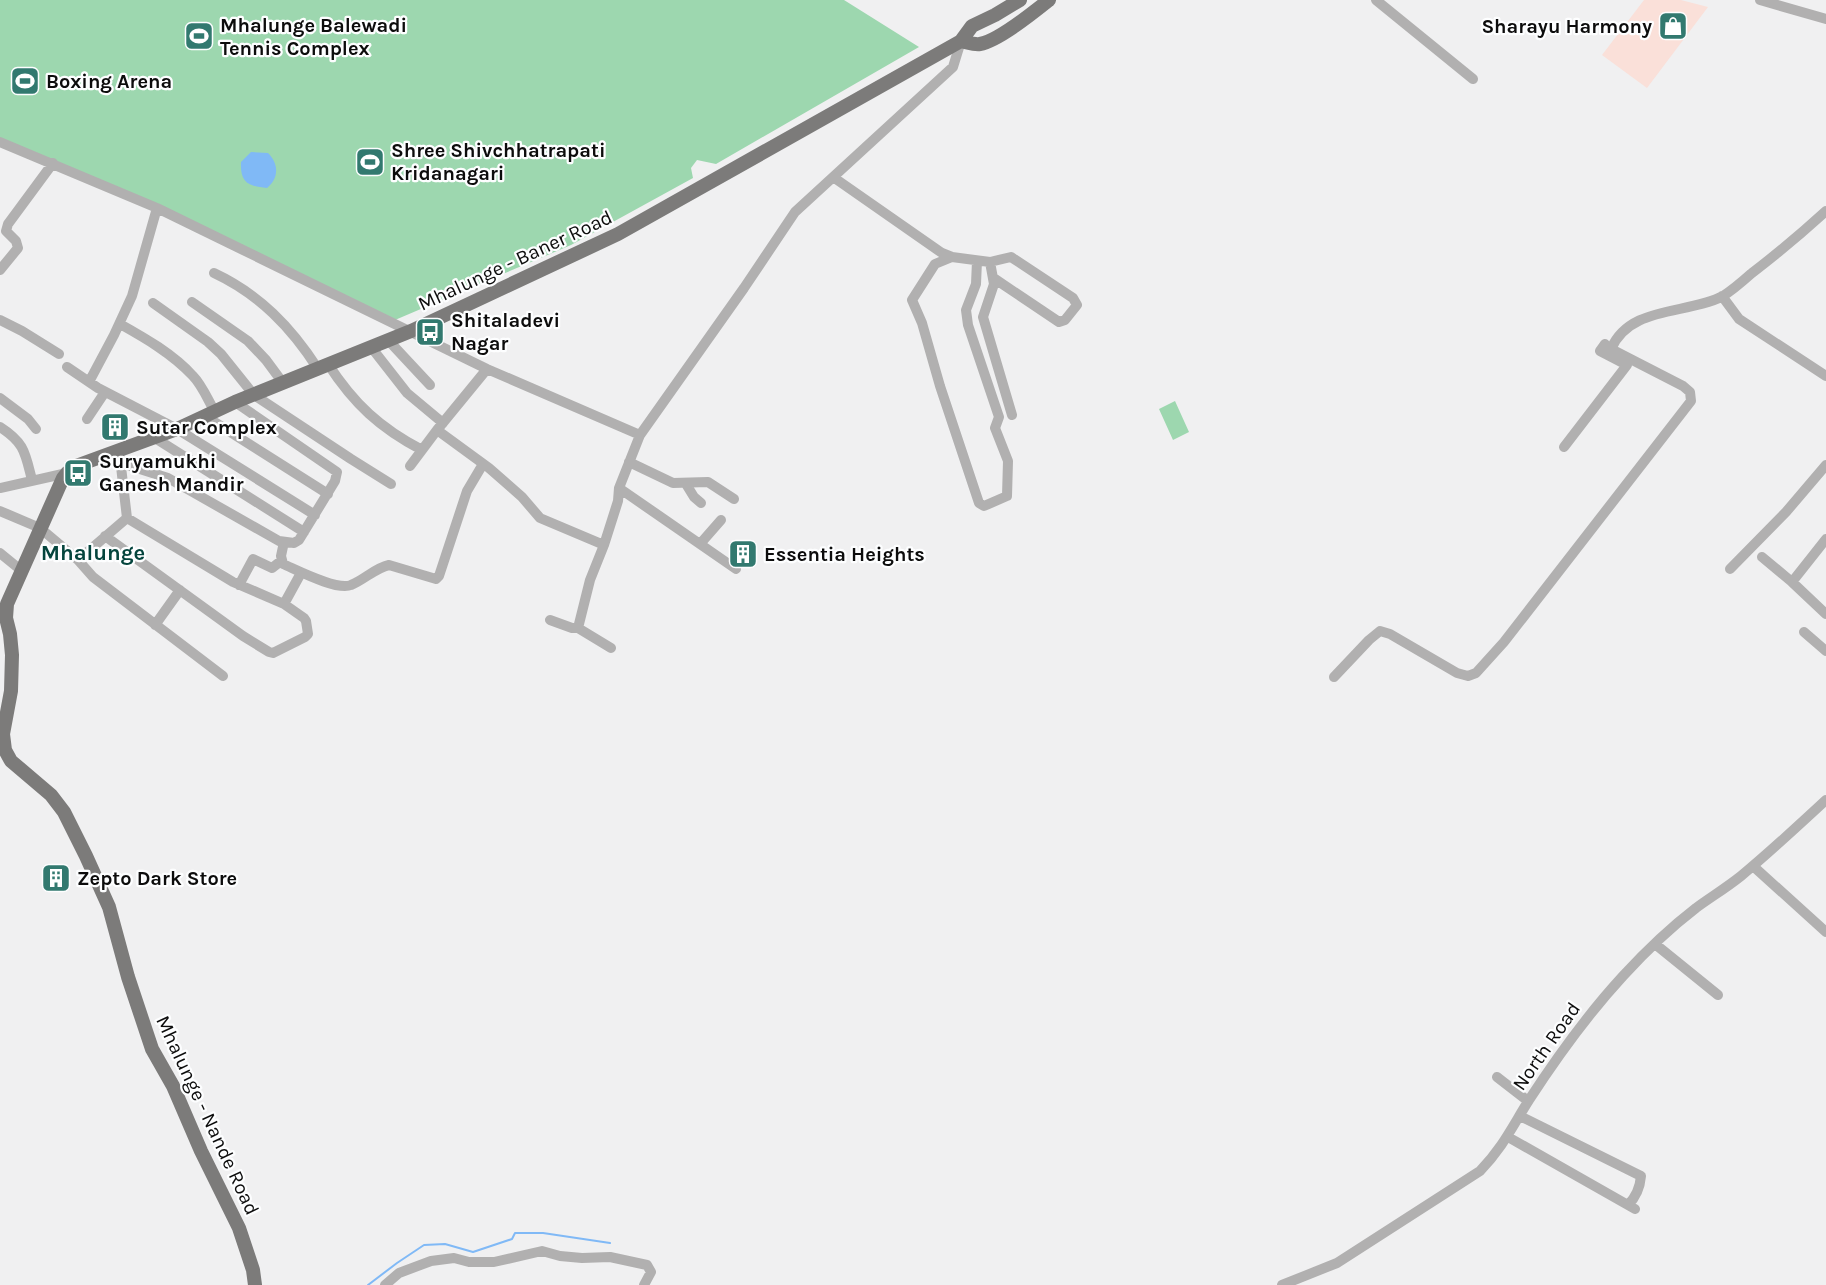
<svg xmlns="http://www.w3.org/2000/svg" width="1826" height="1285" font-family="Karla,sans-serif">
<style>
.commercial{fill:#fae0d9}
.green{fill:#9dd7af}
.water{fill:#80b9f6}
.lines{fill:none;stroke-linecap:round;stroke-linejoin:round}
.stream{stroke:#80b9f6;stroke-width:2}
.minor{stroke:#b1b0b0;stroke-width:10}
.major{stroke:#7c7b7a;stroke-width:14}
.labels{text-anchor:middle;stroke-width:4.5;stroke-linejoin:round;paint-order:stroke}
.poi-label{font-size:20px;font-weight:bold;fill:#0c0c0c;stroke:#fdfeff;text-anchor:start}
.street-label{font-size:20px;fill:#0c0c0c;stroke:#fdfeff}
.quarter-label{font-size:22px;font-weight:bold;fill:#04443d;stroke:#fdfeff}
</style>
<rect width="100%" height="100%" fill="#f0f0f1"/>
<path class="commercial" d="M 1644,0 L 1681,0 L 1708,7 L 1647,88 L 1602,55 Z"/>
<path class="green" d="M 0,0 L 844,0 L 919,47 L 716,164 L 697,160 L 691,168 L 693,178 L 571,245 L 395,320 L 0,142 Z
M 1175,401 L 1189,432 L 1173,440 L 1159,409 Z"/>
<path class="water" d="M 251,152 L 268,153 C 279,164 279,178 267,188 C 248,186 240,183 241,162 Z"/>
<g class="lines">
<path class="stream" d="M 368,1285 L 397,1263 L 424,1245 L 445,1244 L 473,1252 L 512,1239 L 515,1233 L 543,1233 L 610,1243"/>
<path class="minor" d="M 1376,0 L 1473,79
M 1760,0 L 1826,19
M 0,142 L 157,208 L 487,369 L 640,435 L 744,288 L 795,212 L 953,67 L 961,41
M 833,177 L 942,253 L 952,257 L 990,262 L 1011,257 L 1073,298 L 1077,305 L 1065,320 L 1059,322 L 995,279
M 952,257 L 935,264 L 912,300 L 922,323 L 940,386 L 979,503 L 984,506 L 1007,496 L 1008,461 L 995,428 L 999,417 L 968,325 L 966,310 L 976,284 L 977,261
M 990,262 L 994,284 L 983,317 L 1012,415
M 0,270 L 18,248 L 16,241 L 6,231 L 8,224 L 53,163
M 214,273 C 259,294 291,327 318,369
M 1722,296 L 1739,319 L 1826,376
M 192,302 L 248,341 L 266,360 L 283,383
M 153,303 L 208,342 L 221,354 L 254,395 L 351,459 L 391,484
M 0,320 L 22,331 L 59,354
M 120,324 C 145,338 173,354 193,376 C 202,385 208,400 215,412
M 388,340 L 430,385
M 371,347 L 407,393 L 443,423
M 328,364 C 354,404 380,428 422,450
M 67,367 L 98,388 L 177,429 L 315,515
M 487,369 L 437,430 L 489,468 L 522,497 L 540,518 L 604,545 L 618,501 L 619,488
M 89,382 L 114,335 L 132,296 L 157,208
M 0,398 L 28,419 L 36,429
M 205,416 L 328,494
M 87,419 L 105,392
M 0,427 C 25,443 25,453 32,480
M 640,435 L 619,488 L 736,569
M 155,438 L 304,532
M 1564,447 L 1627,365 L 1600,351 L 1605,344
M 120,458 L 127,518
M 629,462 L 673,483 L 708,482 L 734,499
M 121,463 L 168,478 L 279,541 L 294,543 L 299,540 L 335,481 L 337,472 L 235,402
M 410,466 L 437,430
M 686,484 L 694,497 L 701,503
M 0,488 L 67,473
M 0,511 L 40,528 L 78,560 L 93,577 L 223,676
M 105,536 L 243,636 L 269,652 L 273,653 L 305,637 L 308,634 L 306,621 L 304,618 L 284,604 L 301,573
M 284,542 L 281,556 L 283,564 C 297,570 337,591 351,585 C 364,580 375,568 389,565 L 436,579 L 439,576 L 467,491 L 483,464
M 700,544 L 721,520
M 0,553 L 22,571
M 1762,557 L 1792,582 L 1826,539
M 78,560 L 127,518 L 233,582 L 284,604
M 1730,569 L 1786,512 L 1826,465
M 1792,582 L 1826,614
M 239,585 L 253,559 L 272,568 L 281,561
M 550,620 L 572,628 L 578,628 L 590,580 L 604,545
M 155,625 L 180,590
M 578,628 L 611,648
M 1804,632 L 1826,651
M 1334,677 L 1369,640 L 1380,631 L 1390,634 L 1457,673 L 1468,676 L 1476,673 L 1504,642 L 1691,401 L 1690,392 L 1683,386 L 1611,349 C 1630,305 1687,315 1723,296 C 1733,290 1743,281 1752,273 C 1778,253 1802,233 1826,211
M 1753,866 L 1826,932
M 1655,944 L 1718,995
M 1497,1077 L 1528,1101
M 1520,1116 L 1641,1176 C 1640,1188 1636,1197 1628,1205
M 1508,1137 L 1635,1209
M 385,1285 L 399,1273 L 431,1261 L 454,1258 L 469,1262 L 494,1262 L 542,1251 L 560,1256 L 582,1258 L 610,1257 L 647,1265 L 651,1272 L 644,1285
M 1282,1285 L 1337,1263 L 1480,1171 C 1503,1147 1512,1127 1529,1100 C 1557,1057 1588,1014 1623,976 C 1645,952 1670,928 1696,908 C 1711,897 1726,888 1741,876 C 1770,852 1798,826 1826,800"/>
<path class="major" d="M 961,41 C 967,42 974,45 980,44 C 998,41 1034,12 1049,0
M 255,1285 L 253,1270 L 239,1228 L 201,1151 L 173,1086 L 152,1049 L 128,977 L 109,907 L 86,856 L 64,812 L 51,795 L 11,761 L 5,750 L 3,734 L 11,691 L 12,655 L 10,634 L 6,618 L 7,604 L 63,478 L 67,473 L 76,466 L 177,429 L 235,402 L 411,331 L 618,234 L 961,41 L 972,26 L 995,15 L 1020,0"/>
</g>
<defs>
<g id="shop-square" transform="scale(1.5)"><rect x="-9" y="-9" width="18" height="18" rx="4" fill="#32796f" stroke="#fdfeff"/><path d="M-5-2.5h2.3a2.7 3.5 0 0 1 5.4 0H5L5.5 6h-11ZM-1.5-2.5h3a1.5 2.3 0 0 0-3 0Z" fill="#fff"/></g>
<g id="stadium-square" transform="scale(1.5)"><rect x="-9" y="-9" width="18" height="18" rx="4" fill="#32796f" stroke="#fdfeff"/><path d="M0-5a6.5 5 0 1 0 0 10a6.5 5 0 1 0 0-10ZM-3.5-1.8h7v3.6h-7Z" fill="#fff"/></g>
<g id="bus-square" transform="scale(1.5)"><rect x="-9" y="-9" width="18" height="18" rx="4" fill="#32796f" stroke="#fdfeff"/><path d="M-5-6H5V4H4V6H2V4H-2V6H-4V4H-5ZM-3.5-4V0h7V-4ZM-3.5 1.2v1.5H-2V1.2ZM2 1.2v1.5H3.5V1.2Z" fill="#fff"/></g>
<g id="building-square" transform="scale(1.5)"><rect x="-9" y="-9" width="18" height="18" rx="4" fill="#32796f" stroke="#fdfeff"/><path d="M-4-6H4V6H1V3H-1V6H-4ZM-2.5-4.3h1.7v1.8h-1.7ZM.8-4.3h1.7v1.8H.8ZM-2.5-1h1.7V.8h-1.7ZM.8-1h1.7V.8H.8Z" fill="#fff"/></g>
</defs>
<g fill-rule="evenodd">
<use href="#shop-square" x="1673" y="26"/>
<use href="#stadium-square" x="199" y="36"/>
<use href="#stadium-square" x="25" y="81"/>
<use href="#stadium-square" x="370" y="162"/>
<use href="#bus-square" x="430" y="332"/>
<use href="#building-square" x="115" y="427"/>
<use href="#bus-square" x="78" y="473"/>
<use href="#building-square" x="743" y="554"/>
<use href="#building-square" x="56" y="878"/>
</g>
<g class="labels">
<g class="poi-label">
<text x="220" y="32">Mhalunge Balewadi<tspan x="220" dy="23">Tennis Complex</tspan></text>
<text x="1652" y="33" text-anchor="end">Sharayu Harmony</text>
<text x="46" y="88">Boxing Arena</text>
<text x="391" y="157">Shree Shivchhatrapati<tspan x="391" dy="23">Kridanagari</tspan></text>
<text x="451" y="327">Shitaladevi<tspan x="451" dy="23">Nagar</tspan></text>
<text x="136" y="434">Sutar Complex</text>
<text x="99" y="468">Suryamukhi<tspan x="99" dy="23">Ganesh Mandir</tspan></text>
<text x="764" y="561">Essentia Heights</text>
<text x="77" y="885">Zepto Dark Store</text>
</g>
<g class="street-label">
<text transform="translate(515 260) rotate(-25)" y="7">Mhalunge - Baner Road</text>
<text transform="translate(1546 1046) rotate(-55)" y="7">North Road</text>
<text transform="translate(208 1115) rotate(65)" y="7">Mhalunge - Nande Road</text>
</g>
<g class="quarter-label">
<text x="93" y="560">Mhalunge</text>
</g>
</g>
</svg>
